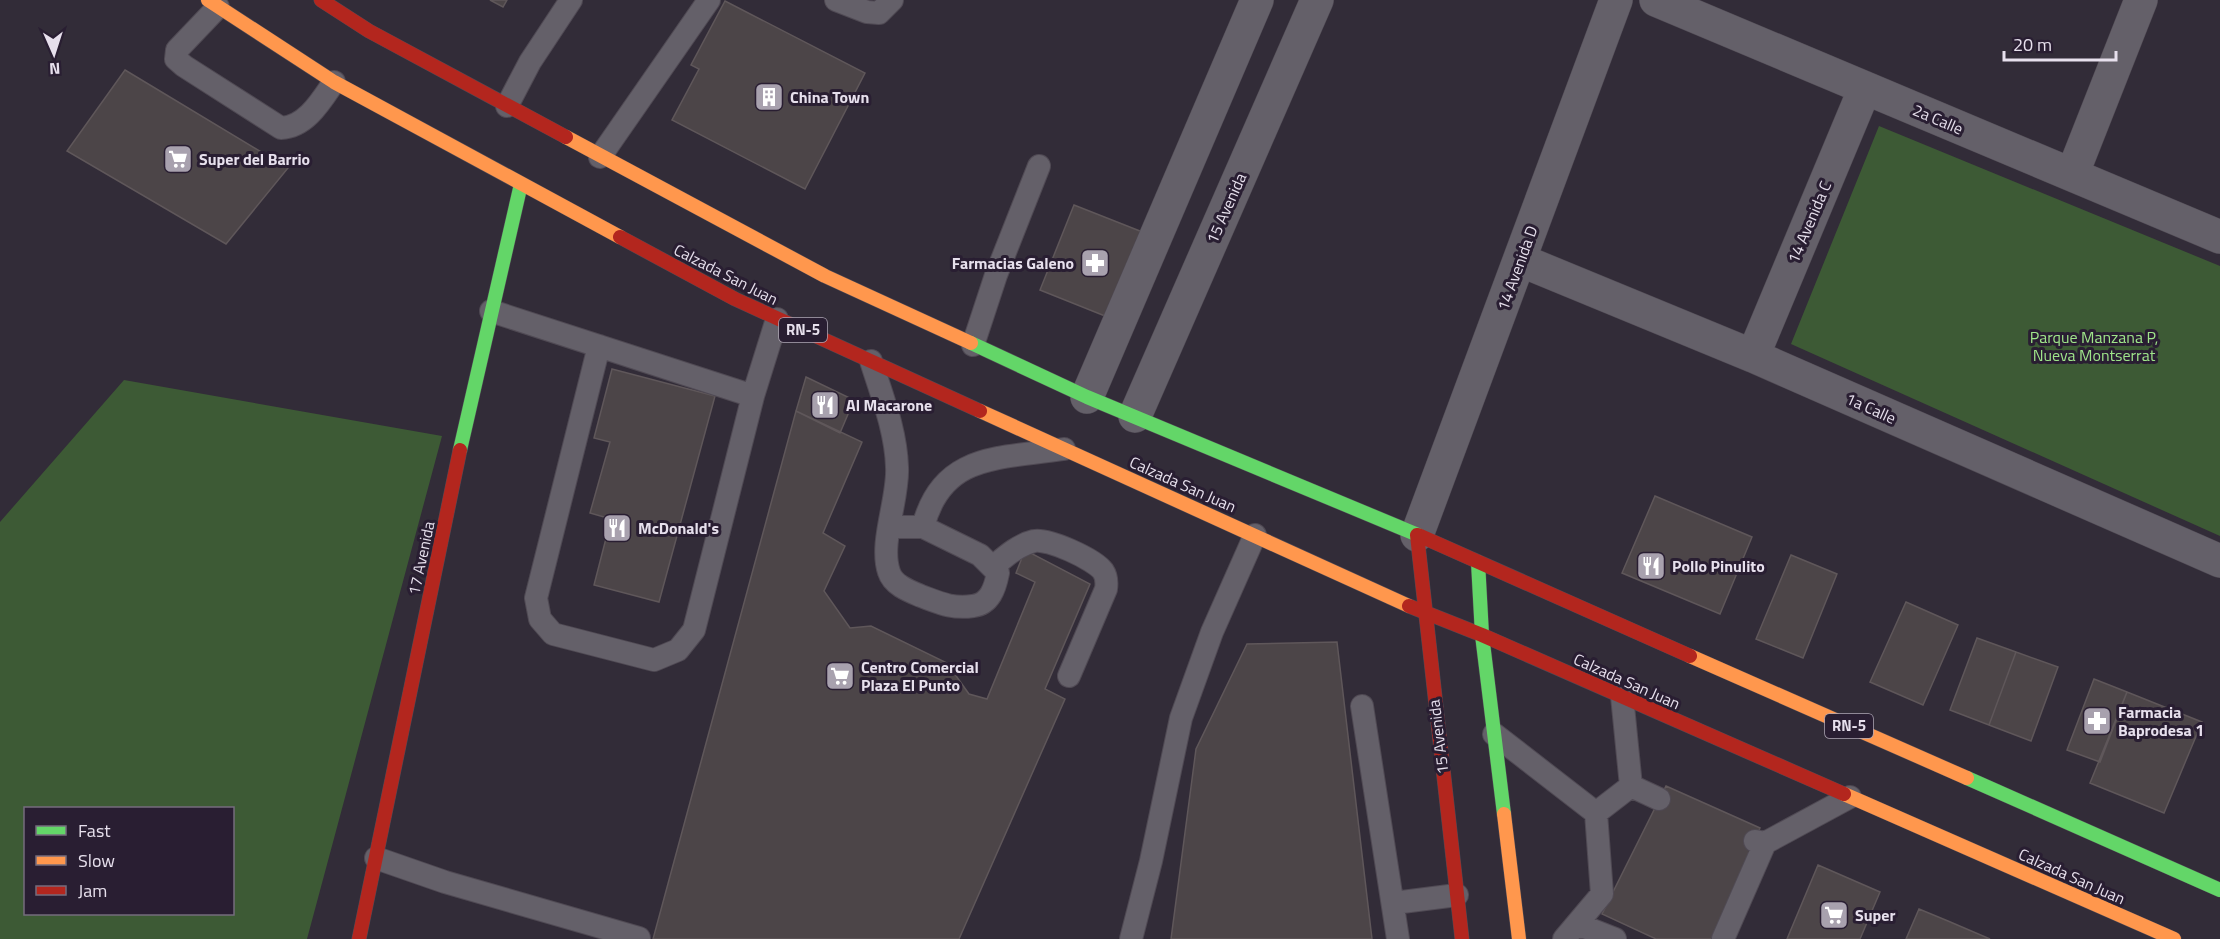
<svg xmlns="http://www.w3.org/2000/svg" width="2220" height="939" font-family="'Titillium Web',sans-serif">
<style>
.green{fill:#3d5a35;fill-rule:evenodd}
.building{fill:#4c4548;stroke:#5f575a;stroke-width:1.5}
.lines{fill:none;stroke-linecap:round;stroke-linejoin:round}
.lane-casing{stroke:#504a54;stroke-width:24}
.street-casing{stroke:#504a54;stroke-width:34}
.fast-casing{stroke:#504a54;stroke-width:15}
.slow-casing{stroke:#504a54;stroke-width:15}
.jam-casing{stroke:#504a54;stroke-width:15}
.lane{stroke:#646069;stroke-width:22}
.street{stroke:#646069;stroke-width:33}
.fast{stroke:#63d668;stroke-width:14}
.slow{stroke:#ff974d;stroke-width:14}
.jam{stroke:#b3261e;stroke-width:14}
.labels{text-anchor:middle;stroke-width:6;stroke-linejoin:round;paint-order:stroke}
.shield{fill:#291e32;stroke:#aea6b5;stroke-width:1.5}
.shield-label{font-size:15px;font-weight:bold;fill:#e7e0ed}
.poi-label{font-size:16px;font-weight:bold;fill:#e7e0ed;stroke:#291e32;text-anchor:start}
.street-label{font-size:16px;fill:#e7e0ed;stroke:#291e32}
.park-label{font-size:16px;fill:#9fe58a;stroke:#291e32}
</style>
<rect width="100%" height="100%" fill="#322c38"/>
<path class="green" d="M 1879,126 L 2220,266 L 2220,536 L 1791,344 Z
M 124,380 L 442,436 L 307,939 L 0,939 L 0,522 ZM 26,808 L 232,808 L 232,914 L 26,914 Z"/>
<path class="building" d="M 490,0 L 507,0 L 503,7 Z
M 725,1 L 865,73 L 805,189 L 672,120 L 699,69 L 691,65 Z
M 125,70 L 288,168 L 226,244 L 67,151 Z
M 1074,205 L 1150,235 L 1115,320 L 1040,290 Z
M 612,369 L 715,396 L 659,602 L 594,585 L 611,519 L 590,513 L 610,442 L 594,438 Z
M 806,377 L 854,400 L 840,433 L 796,411 Z
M 796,411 L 862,442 L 823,533 L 845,546 L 824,591 L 850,628 L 871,626 L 947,663 L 969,694 L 987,699 L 1035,582 L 1016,573 L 1025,550 L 1090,584 L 1045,689 L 1065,699 L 959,939 L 653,939 Z
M 1655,496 L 1752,537 L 1720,614 L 1622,573 Z
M 1791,555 L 1837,574 L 1803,658 L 1756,639 Z
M 1906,602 L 1958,625 L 1923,705 L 1870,682 Z
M 1977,638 L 2016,652 L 1989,725 L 1950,710 Z
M 1337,642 L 1372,939 L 1171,939 L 1196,749 L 1247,644 Z
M 2016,652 L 2058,667 L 2031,741 L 1989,725 Z
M 2094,679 L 2127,692 L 2100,762 L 2067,750 Z
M 2127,692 L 2202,722 L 2164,813 L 2090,783 Z
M 1666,786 L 1760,828 L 1712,939 L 1656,939 L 1602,914 Z
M 1818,865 L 1880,892 L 1860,939 L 1787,939 Z
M 1919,909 L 1948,921 L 1990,939 L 1906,939 Z"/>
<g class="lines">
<g class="lane-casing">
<path id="lane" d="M 836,0 L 867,12 L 879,13 L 892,0
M 218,7 L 177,50 L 176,59 L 184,66 L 281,128 C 306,127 321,101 334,82
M 507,106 L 530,62 L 571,0
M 600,157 L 709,0
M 491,311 L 753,396
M 973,345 L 996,275 L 1039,166
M 599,346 L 536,598 L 540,619 L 553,634 L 654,660 L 678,650 L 694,630 L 753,396 L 777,319
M 871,361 C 882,396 896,431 897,467 C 899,498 879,543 889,572 C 893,585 909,591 921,596 C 940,603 952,609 973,606 C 990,604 995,588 998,573 L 980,555 L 923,527 L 889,527
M 923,527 C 942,452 1001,459 1064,449
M 994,566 C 1006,556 1018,545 1034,541 C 1048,538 1094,559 1103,571 C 1107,577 1107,582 1106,589 L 1069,676
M 1622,696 L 1631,786 L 1659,799
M 1362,706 L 1398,939
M 1494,734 L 1596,813 L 1602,894 L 1564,939
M 1596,813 L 1631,786
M 1755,841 L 1765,843 L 1850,797
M 376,858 L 445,882 L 639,938
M 1394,903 L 1457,895
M 1577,924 L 1615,939
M 1131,939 L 1151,861 L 1181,718 L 1212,632 L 1255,535
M 1723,939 L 1765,843"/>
</g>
<g class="street-casing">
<path id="street" d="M 1656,0 L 2220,237
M 2072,175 L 2141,0
M 1520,260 L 1753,356 L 2220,561
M 1753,356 L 1865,88
M 1087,397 L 1257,0
M 1135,416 L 1317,0
M 1417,535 L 1616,0"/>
</g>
<g class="fast-casing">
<path id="fast" d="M 971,343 L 1087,397 L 1418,535
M 460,450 L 521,184
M 1478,562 L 1482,635 L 1504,814
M 1967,778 L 2220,890"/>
</g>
<g class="slow-casing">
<path id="slow" d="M 208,0 L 334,82 L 620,237
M 566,137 L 825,276 L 971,343
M 980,411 L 1409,606
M 1690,656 L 1967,778
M 1844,794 L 2174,939
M 1504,814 L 1519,939"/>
</g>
<g class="jam-casing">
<path id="jam" d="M 321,0 L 369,31 L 566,137
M 620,237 L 735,299 L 980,411
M 1417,535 L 1462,939
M 1418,535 L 1690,656
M 1409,606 L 1482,635 L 1844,794
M 359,939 L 460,450"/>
</g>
<use href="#lane" class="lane"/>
<use href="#street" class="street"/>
<use href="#fast" class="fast"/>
<use href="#slow" class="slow"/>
<use href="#jam" class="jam"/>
</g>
<defs>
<g id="building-square" transform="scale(1.5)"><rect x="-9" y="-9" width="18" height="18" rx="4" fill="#a8a1ae" stroke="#291e32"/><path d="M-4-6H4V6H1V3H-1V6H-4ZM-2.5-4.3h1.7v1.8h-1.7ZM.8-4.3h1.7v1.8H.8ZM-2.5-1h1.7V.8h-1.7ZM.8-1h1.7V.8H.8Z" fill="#fff"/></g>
<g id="supermarket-square" transform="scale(1.5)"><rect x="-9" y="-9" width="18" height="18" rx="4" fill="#a8a1ae" stroke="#291e32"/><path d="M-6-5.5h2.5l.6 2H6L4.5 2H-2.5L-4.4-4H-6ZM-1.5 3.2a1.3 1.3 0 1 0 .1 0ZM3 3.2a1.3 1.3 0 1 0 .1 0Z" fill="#fff"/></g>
<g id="pharmacy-square" transform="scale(1.5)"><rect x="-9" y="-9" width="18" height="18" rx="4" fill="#a8a1ae" stroke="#291e32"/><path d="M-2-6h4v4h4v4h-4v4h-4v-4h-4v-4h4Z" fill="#fff"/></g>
<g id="restaurant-square" transform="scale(1.5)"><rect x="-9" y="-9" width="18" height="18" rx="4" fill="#a8a1ae" stroke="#291e32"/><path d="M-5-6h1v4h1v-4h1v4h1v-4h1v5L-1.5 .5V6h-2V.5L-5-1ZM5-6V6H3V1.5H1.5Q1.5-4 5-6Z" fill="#fff"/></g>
</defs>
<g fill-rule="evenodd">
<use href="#building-square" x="769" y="97"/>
<use href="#supermarket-square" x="178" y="159"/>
<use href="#pharmacy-square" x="1095" y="263"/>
<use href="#restaurant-square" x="825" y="405"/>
<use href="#restaurant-square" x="617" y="528"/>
<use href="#restaurant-square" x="1651" y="566"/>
<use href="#supermarket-square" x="840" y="676"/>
<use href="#pharmacy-square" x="2097" y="721"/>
<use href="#supermarket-square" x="1834" y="915"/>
</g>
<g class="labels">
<g class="shield">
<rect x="779" y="318" width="48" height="24" rx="4.5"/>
<rect x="1825" y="714" width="48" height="24" rx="4.5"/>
</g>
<g class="shield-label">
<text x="803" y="335">RN-5</text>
<text x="1849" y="731">RN-5</text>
</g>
<g class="poi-label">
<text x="790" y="103">China Town</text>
<text x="199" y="165">Super del Barrio</text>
<text x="1074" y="269" text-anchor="end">Farmacias Galeno</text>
<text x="846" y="411">Al Macarone</text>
<text x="638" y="534">McDonald's</text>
<text x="1672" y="572">Pollo Pinulito</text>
<text x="861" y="673">Centro Comercial<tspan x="861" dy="18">Plaza El Punto</tspan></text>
<text x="2118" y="718">Farmacia<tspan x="2118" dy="18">Baprodesa 1</tspan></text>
<text x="1855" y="921">Super</text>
</g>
<g class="street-label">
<text transform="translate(1938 119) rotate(23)" y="6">2a Calle</text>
<text transform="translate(1226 208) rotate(-66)" y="6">15 Avenida</text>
<text transform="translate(1809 222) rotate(-67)" y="6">14 Avenida C</text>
<text transform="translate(1517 268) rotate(-70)" y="6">14 Avenida D</text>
<text transform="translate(726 274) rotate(27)" y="6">Calzada San Juan</text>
<text transform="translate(1871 408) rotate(24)" y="6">1a Calle</text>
<text transform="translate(1183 484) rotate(24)" y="6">Calzada San Juan</text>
<text transform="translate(421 558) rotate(-78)" y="6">17 Avenida</text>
<text transform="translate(1627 681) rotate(24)" y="6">Calzada San Juan</text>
<text transform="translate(1438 737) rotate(-97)" y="6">15 Avenida</text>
<text transform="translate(2072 876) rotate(24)" y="6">Calzada San Juan</text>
</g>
<g class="park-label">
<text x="2094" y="343">Parque Manzana P,<tspan x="2094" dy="18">Nueva Montserrat</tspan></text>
</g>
</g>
<rect x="24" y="807" width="210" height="108" fill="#291e32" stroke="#756c7d" stroke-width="1.5"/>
<rect x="36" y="826" width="30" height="9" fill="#63d668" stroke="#756c7d" stroke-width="1.5"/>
<text x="78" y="837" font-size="18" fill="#e7e0ed">Fast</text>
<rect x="36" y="856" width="30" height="9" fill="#ff974d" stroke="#756c7d" stroke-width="1.5"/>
<text x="78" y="867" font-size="18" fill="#e7e0ed">Slow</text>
<rect x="36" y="886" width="30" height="9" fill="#b3261e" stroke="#756c7d" stroke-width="1.5"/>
<text x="78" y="897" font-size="18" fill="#e7e0ed">Jam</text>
<g transform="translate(54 54) rotate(177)" stroke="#291e32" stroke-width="4.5" paint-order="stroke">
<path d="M0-4.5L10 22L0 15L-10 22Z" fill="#e7e0ed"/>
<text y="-9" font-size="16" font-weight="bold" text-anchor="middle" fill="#e7e0ed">N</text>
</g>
<path d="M2004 51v9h112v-9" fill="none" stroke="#e7e0ed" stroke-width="3"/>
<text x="2013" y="51" font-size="18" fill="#e7e0ed" stroke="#291e32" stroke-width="4.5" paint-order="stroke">20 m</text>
</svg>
